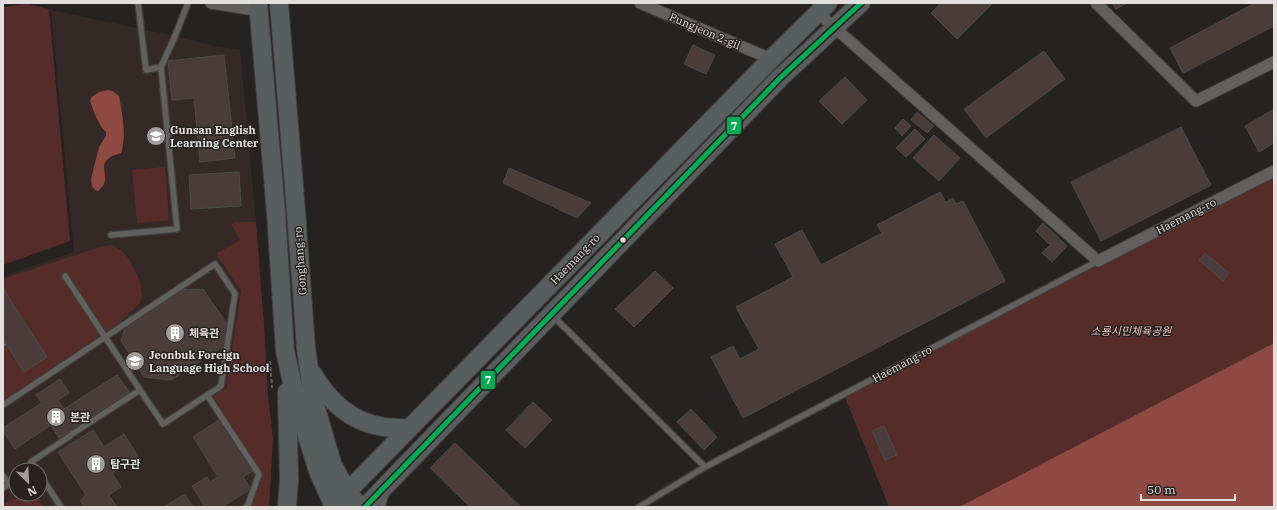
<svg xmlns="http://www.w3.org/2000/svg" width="1277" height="510" font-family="'IBM Plex Serif','Noto Sans KR',serif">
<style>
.built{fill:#342927;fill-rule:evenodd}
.green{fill:#562c28}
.water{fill:#8d4942}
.building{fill:#4a3c3b;stroke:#4d4a4a}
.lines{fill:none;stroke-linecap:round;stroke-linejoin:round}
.lane-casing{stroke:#413e3d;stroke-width:8}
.street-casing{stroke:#413e3d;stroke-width:13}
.primary-casing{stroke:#413e3d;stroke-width:20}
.path{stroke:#615e5e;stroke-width:2;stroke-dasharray:4 2;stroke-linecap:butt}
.lane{stroke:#625f5f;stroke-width:5.5}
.street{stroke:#625f5f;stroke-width:11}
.primary{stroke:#585d5d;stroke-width:18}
.bus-1-casing{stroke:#272120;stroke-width:8}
.bus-1{stroke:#06aa56;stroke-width:5}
.bus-dot{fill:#e3dfde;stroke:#272120;stroke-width:1.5}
.labels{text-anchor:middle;stroke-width:3;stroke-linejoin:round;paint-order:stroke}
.street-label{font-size:11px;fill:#e3dfde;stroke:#272120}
.poi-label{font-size:11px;font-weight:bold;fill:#e3dfde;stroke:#272120;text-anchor:start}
.park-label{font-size:11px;font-style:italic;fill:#f1c4be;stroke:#272120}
.line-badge{stroke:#272120;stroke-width:1.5}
.badge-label{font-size:11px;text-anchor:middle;font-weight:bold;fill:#fff}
</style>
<rect width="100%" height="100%" fill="#262221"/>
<path class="built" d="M 51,10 L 175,36 L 214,46 L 240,50 L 256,222 L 264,326 L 268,396 L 273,439 L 269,507 L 3,507 L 3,276 L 74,252 ZM 16,470 L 40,470 L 40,494 L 16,494 Z"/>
<path class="green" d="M 27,4 L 49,9 L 70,241 L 3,265 L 3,7 Z
M 165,167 L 169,220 L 137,223 L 132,170 Z
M 1274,171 L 1274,343 L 959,507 L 889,507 L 844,395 Z
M 235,222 L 256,222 L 264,326 L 268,396 L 273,439 L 269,507 L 251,507 L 262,472 L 213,396 L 226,388 L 241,291 L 216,254 L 240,240 L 231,224 Z
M 113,245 L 123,252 L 129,259 L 140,281 L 142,297 L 139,304 L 120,322 L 3,401 L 3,279 L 103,246 Z
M 19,494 L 35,494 L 44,507 L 3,507 L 3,505 Z"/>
<path class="water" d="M 108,90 L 113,91 L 119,96 C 122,113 127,135 121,153 C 118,154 115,155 112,156 C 99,164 106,170 105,180 C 105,185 101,188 98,191 L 95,190 L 92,186 L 91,179 L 99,147 L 106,136 L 106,132 C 99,126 92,109 90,100 C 94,93 101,91 108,90 Z
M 1274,343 L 1274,507 L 959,507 Z"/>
<path class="building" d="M 941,3 L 993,3 L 957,39 L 931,13 Z
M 1112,3 L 1127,3 L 1116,9 Z
M 1255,3 L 1274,3 L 1274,26 L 1183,73 L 1170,48 Z
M 693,45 L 715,55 L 706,74 L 684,64 Z
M 1044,51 L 1065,79 L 986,138 L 964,109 Z
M 224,55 L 235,158 L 200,162 L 194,98 L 172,100 L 168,61 Z
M 845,77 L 867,100 L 842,124 L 819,101 Z
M 1274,109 L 1274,143 L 1259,152 L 1245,126 Z
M 917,112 L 934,126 L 927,133 L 911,120 Z
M 903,119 L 911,126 L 902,136 L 895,128 Z
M 1181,127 L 1211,185 L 1101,241 L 1071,182 Z
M 915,129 L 925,139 L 906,157 L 896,148 Z
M 934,135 L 960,158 L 939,181 L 913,158 Z
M 509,168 L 591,203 L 577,218 L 503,183 Z
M 239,172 L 241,206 L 191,209 L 189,175 Z
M 940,192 L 946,202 L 953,198 L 956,204 L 963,201 L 1005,281 L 743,418 L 711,357 L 733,346 L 740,359 L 759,349 L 736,307 L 793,277 L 775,244 L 802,230 L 821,265 L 882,233 L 877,225 Z
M 1043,223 L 1067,246 L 1052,262 L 1042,253 L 1050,245 L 1036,231 Z
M 1205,253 L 1229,273 L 1223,281 L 1199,260 Z
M 655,271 L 673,288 L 634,327 L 615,309 Z
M 203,289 L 228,325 L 224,346 L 171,380 L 144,377 L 121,341 L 126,325 L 177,290 Z
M 4,290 L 47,357 L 24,372 L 3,339 L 3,291 Z
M 117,375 L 129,392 L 59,438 L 51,425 L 15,449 L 3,431 L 3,428 L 42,403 L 36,395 L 60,379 L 69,393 L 58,400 L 64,409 Z
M 533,402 L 552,420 L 525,448 L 506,430 Z
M 691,409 L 717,437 L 704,450 L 677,422 Z
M 220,419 L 253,471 L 243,477 L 251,489 L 222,507 L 205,507 L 192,486 L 207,477 L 210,482 L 218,477 L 193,437 Z
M 884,426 L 897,455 L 885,460 L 872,431 Z
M 93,430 L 104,447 L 124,434 L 138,456 L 112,473 L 121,487 L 109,495 L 117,507 L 85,507 L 80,500 L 86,495 L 58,452 Z
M 455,443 L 521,507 L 470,507 L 430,468 Z
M 185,494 L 193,507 L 164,507 Z"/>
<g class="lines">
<g class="lane-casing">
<path id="lane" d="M 138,3 L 146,70 L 161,67
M 111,235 L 177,229 L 161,67 L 175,36 L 188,3
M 65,276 L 140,390 L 72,434
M 553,316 L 705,467 L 639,507
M 207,395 L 259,474 L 248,505 L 246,507
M 3,405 L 215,264 L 235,294 L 221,386 L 163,424 L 140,390
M 35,467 L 31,462 L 70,436
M 705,467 L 1098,261
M 40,475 L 61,507
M 3,476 L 9,484 L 3,488
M 9,484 L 16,480
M 382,507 L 385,496"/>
</g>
<g class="street-casing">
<path id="street" d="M 211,3 L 259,11
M 640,3 L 771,59
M 1096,3 L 1196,101 L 1274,62
M 817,12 L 1098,261 L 1274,171"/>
</g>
<g class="primary-casing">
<path id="primary" d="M 258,3 L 276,213 L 285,351 L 296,400 L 318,471 L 334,507
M 279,3 L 296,211 L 306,348 L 313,398 L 332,463 L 347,492 L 355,501
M 312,373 C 329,401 350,422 384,427 C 393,428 401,428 409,429
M 287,392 L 289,479 L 287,507
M 334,507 L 347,492 L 771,59 L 828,3
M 365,507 L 781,77 L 861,3"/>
</g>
<path class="path" d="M 3,346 L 6,344
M 270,361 L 272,388"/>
<use href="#lane" class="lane"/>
<use href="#street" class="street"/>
<use href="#primary" class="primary"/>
<g class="bus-1-casing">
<path id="bus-1" d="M 365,507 L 781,77 L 861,3"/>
</g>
<use href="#bus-1" class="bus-1"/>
</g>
<defs>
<g id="school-disc" transform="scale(1)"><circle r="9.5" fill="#a19d9c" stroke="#272120"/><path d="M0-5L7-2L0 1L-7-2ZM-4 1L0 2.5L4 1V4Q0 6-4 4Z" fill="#fff"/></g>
<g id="building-disc" transform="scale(1)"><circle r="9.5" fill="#a19d9c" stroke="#272120"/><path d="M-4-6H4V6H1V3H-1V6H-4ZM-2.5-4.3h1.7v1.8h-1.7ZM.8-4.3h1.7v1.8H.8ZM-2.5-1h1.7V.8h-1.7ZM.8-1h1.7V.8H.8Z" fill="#fff"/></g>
</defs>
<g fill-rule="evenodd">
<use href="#school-disc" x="156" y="136"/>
<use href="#building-disc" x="175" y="333"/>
<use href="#school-disc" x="135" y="361"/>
<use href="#building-disc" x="56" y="417"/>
<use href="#building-disc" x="96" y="464"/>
</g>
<circle class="bus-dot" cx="623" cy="240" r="3.5"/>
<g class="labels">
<g class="street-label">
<text transform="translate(705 31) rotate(23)" y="4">Pungjeon 2-gil</text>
<text transform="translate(1186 216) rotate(-27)" y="4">Haemang-ro</text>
<text transform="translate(575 259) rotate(-46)" y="4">Haemang-ro</text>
<text transform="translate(300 261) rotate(-94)" y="4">Gonghang-ro</text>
<text transform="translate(902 364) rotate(-28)" y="4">Haemang-ro</text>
</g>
<g class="poi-label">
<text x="170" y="134">Gunsan English<tspan x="170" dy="13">Learning Center</tspan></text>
<text x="189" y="337">체육관</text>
<text x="149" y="359">Jeonbuk Foreign<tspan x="149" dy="13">Language High School</tspan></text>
<text x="70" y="421">본관</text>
<text x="110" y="468">탐구관</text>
</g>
<g class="park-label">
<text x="1131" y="335">소룡시민체육공원</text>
</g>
</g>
<g class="line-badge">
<rect x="726" y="116" width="16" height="19" rx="4" fill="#06aa56"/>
<rect x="480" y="370" width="16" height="20" rx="4" fill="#06aa56"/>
</g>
<g class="badge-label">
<text x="734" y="130">7</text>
<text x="488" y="384">7</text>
</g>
<rect width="1277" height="510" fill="none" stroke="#e3dfde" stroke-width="8"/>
<g transform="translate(28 482) rotate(156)"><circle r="19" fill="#272120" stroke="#726d6c"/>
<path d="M0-3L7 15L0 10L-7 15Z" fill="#a19d9c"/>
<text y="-6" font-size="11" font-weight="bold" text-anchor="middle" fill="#e3dfde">N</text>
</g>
<path d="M1141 494v6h94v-6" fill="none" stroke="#e3dfde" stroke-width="2"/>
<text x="1147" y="494" font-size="12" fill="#e3dfde" stroke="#272120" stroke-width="3" paint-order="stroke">50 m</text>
</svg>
